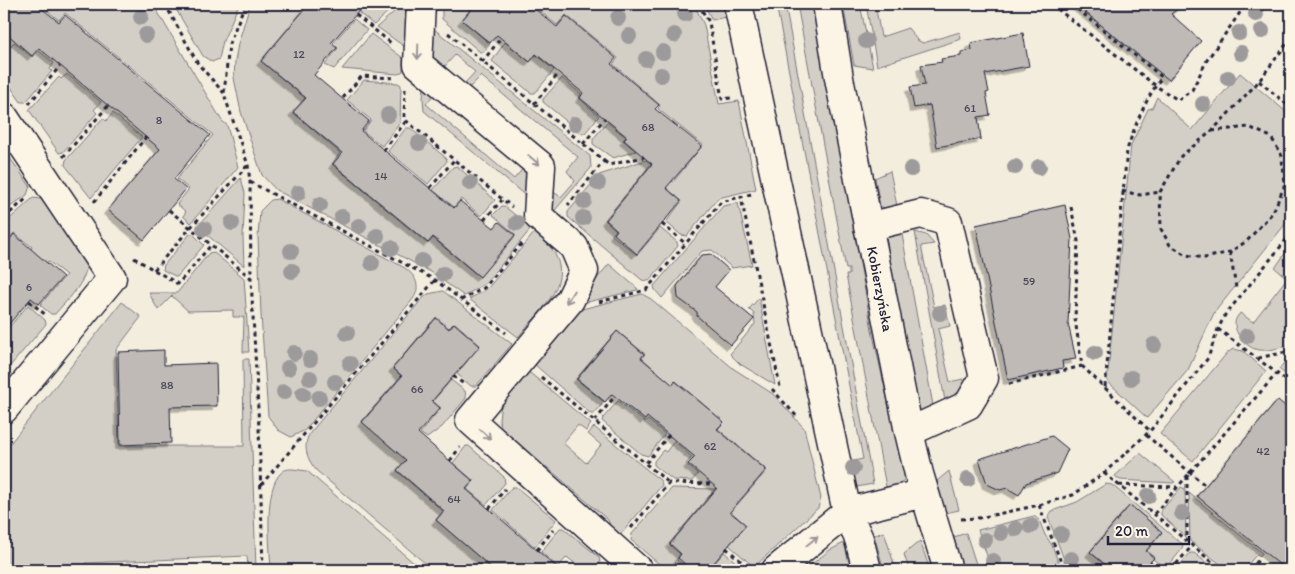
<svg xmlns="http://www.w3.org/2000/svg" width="1295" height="574" font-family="Itim,sans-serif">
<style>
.green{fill:#d4cfc6;stroke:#7b7880}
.building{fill:#bfbab6;stroke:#22223b;filter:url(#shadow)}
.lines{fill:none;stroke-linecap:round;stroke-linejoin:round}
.minor-casing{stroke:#22223b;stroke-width:31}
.path{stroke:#22223b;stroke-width:3;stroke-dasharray:4 4;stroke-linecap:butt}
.minor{stroke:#fcf5e5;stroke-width:28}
.tree{fill:#9d9a9b}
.oneway{stroke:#9a9698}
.labels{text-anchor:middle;stroke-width:4;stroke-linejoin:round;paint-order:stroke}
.number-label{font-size:12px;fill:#49485a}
.street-label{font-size:15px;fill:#22223b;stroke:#fcf5e5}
</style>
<defs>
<filter id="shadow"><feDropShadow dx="-4.5" dy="4.5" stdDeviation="0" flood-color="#0004"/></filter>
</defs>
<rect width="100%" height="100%" fill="#f3edde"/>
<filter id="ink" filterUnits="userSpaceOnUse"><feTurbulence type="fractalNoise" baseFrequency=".02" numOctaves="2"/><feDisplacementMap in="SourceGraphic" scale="10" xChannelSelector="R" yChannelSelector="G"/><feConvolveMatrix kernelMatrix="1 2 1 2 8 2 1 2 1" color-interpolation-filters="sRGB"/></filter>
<g filter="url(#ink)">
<path class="green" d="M 39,4 L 153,4 L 222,121 L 227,125 L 238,167 L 191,223 L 183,216 L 186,212 L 177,204 L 189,189 L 177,179 L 213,135 L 65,13 L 59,20 Z
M 173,4 L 239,4 L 223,41 L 219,59 L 212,62 L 203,56 Z
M 250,4 L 309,4 L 261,61 L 305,98 L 293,112 L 340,153 L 332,164 L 428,244 L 433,238 L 476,274 L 489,258 L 494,262 L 516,235 L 493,215 L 502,206 L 504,206 L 530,227 L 530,230 L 486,283 L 464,296 L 431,272 L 276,190 L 262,175 L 241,112 L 234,78 L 235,62 L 238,44 Z
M 366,4 L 396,4 L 374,25 L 359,13 Z
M 403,4 L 406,4 L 405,47 L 377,27 Z
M 442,4 L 475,4 L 462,20 L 490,44 L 484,52 L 480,52 L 442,19 Z
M 531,4 L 694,4 L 704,25 L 719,104 L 739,101 L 756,189 L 718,198 L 687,236 L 681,235 L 666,222 L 682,201 L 662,184 L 668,178 L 673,182 L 703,145 L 658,109 L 660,105 L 613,64 L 618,58 L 566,15 L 557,25 Z
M 704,4 L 726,4 L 730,16 L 712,20 Z
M 776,4 L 785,4 L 873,484 L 851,488 L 844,463 L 863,459 Z
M 797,4 L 813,4 L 873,335 L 905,479 L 890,491 L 887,492 L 846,275 L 849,275 L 849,269 L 846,269 Z
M 843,4 L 860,4 L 873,68 L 854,65 Z
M 866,4 L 875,4 L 881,37 L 908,28 L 917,40 L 923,43 L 960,32 L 961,39 L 877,66 Z
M 354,19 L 367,30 L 334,69 L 325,65 L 338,48 L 333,43 Z
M 428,24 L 590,156 L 591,168 L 550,216 L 552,191 L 561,197 L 575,181 L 567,171 L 578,157 L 481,76 L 470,87 L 465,86 L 465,83 L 475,72 L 455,55 L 445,66 C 425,65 429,38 428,24 Z
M 371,34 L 403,58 L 403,71 L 398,74 L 342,69 Z
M 14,42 L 32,57 L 39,51 L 54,63 L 50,69 L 52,71 L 26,102 L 21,102 L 4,77 L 4,48 L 7,50 Z
M 505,42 L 530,62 L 536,55 L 554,70 L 535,93 L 531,93 L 492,61 Z
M 1240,73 L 1291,116 L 1291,217 L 1214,313 L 1188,370 L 1147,418 L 1107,381 L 1131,145 L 1148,109 L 1152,108 L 1157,97 L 1192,130 Z
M 67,74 L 101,102 L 94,110 L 97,113 L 63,152 L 59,153 L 29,110 L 59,77 L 61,79 Z
M 562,78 L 581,94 L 579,98 L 599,116 L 585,133 L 581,133 L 543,102 L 543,99 Z
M 364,80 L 398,83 L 401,85 L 400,123 L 382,146 L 363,131 L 371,120 L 347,100 Z
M 426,86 L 435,93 L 426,104 L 514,179 L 525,166 L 528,166 L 528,198 L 424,111 L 423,98 L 424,87 Z
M 113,113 L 142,137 L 91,198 L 65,165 L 66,160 L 103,118 L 106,121 Z
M 607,122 L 626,137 L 623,140 L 636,151 L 613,158 L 593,144 L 593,139 Z
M 406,128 L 410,128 L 446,158 L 447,161 L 428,184 L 388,151 Z
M 4,150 L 30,186 L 27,195 L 4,211 Z
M 646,160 L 651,164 L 605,220 L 616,230 L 612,235 L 637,255 L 660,228 L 677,242 L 678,246 L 649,281 L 642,280 L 568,217 L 568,212 L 599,175 Z
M 457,166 L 495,200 L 481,216 L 461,199 L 454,207 L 433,190 L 453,167 Z
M 890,171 L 898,211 L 888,210 L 880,206 L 875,178 Z
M 241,178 L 245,193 L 243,237 L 244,266 L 200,229 L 199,225 Z
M 33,198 L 41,199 C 51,212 89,256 86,270 C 82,287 66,301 55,314 L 51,314 L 40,305 L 66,275 L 48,261 L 44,267 L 28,253 L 32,247 L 14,233 L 4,244 L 4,224 Z
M 277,199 L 403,267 C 415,274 422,286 413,299 L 305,430 L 291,437 L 278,430 L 268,416 L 261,315 L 258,237 L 260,211 L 271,200 Z
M 738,203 L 752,265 L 732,268 L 712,250 L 702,251 L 662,298 L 655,290 L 654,286 L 723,206 Z
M 901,229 L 934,411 L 923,413 L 919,411 L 885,234 Z
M 535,232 C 585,272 548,302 518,337 L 469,299 L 487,289 Z
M 915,232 L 926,235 L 934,244 L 921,246 L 934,307 L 945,305 L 950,326 L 938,329 L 950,382 L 963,379 L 961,389 L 949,401 L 945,401 Z
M 190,234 L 193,234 L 204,245 L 177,277 L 163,270 L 164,265 Z
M 1291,245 L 1291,345 C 1282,347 1270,351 1260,350 C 1249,350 1235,335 1235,324 C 1235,319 1237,317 1240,313 L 1253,322 L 1287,278 L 1275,268 Z
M 213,252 L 244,278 L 249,352 L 243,352 L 244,317 L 233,317 L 233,310 L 188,311 L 172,296 L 158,310 L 149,293 L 177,293 L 209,253 Z
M 609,264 L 638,289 L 637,290 L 575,305 Z
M 443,291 L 512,344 L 476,386 L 471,386 L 457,374 L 480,345 L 455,323 L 449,328 L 436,317 L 393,368 L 401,376 L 362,421 L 399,454 L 410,455 L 397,471 L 443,511 L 436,520 L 494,570 L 433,570 L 317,471 C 307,460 302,446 310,433 L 422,299 L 428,294 Z
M 642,294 L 651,299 L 734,369 L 773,394 L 804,428 L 821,498 L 818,508 L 754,567 L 729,545 L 746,525 L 727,508 L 732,501 L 737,505 L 767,470 L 718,429 L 724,422 L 676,381 L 672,385 L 642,358 L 645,354 L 617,331 L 576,379 L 604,402 L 594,414 L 591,414 L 534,364 L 574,311 Z
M 759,298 L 775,385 L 740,364 L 730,354 L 755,324 L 754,314 L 749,309 Z
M 122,302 L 141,317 L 116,350 L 119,446 L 244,446 L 243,359 L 249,359 L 256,570 L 248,570 L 247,556 L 85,563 L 85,570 L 4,570 L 4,451 Z
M 28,305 L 45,320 L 46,324 L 11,365 L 7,366 L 4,362 L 4,333 Z
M 1233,349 L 1243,351 L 1266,371 L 1193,461 L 1160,434 L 1227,353 Z
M 1291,354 L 1291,379 L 1279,369 Z
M 524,368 L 591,424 L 586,431 L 578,425 L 563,443 L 586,463 L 601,445 L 588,434 L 594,427 L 661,481 L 662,485 L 616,540 L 608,520 L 547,467 L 526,462 L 511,446 L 502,430 L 499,420 L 501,404 Z
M 451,380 L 465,391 L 466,398 L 442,427 L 427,438 L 420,433 L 441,408 L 433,401 Z
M 618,401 L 645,422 L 648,420 L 665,434 L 648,456 L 641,454 L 602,421 L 603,418 Z
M 674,441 L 692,457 L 686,464 L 698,474 L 692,481 L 673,480 L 654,465 L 654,461 L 663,450 L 666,452 Z
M 466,446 L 469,446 L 504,477 L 505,483 L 486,505 L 467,489 L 474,481 L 453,463 Z
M 1140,453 L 1175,482 L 1173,483 L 1120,480 L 1115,476 Z
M 293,469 L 307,471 L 422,570 L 271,570 C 270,547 263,487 282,472 C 285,469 289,469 293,469 Z
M 949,471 L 959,510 L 945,513 L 937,481 Z
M 1106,484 L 1112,485 L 1177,540 L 1183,544 L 1182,549 L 1166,569 L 1153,559 L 1154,557 L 1147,551 L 1162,532 L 1130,505 L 1090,552 L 1111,570 L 1068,570 L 1048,517 L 1052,511 L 1077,502 Z
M 512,487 L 516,487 L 556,520 L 535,547 L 493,510 Z
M 1181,487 L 1185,489 L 1186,537 L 1161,515 L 1161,511 Z
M 672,488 L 715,489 L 669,544 L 680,554 L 677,560 L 690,570 L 666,570 L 631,540 L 632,534 Z
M 1189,493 L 1262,553 L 1260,556 L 1257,554 L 1243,570 L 1228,570 L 1190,541 Z
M 1034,516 L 1039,520 L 1045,535 L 1052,545 L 1061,570 L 992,570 L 978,530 Z
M 560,528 L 563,528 L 599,557 L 600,563 L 593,570 L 583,570 L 567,557 L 558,567 L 541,552 Z
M 884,532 L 896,570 L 884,570 L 874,535 Z
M 966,533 L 978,570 L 962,570 L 951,538 Z
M 920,541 L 930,570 L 909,570 L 904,554 Z
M 844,543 L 851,570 L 804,570 L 830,550 Z
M 724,552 L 745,570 L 709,570 Z
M 1190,553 L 1194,553 L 1216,570 L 1176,570 Z"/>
<path class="building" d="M 4,4 L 36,4 L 59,22 L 65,15 L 210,135 L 174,179 L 186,189 L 144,240 L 108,210 L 160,149 L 39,48 L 32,56 L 4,31 Z
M 309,4 L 365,4 L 331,43 L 337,48 L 314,75 L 369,121 L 361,131 L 454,208 L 460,201 L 494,228 L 499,222 L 515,235 L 480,277 L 433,237 L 428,243 L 333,164 L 342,153 L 293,112 L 306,98 L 261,61 Z
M 476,4 L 529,4 L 557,27 L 566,16 L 616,58 L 611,64 L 659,105 L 655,109 L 702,146 L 666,188 L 681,201 L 637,254 L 614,234 L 617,230 L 606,220 L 652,164 L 624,140 L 627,137 L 580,98 L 583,93 L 536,54 L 530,62 L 497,35 L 490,43 L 462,20 Z
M 1075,4 L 1184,4 L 1171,14 L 1201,41 L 1169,80 Z
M 1023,33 L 1029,66 L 985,74 L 989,92 L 986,93 L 990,115 L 978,117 L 981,139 L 937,147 L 930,105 L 914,108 L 910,87 L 925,85 L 921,65 L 942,62 L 941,59 L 961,56 L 961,52 L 972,50 L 971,43 Z
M 1065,205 L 1072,239 L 1068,323 L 1076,359 L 1062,361 L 1063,368 L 1008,380 L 976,225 Z
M 14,234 L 63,277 L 39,304 L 31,298 L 4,330 L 4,247 Z
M 711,254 L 729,270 L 715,287 L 754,319 L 731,345 L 697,316 L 697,312 L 678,298 L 677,286 L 702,255 Z
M 436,318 L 449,329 L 454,323 L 480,346 L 432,401 L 440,408 L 418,433 L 473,481 L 466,489 L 560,570 L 494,570 L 436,520 L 444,511 L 397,470 L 406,460 L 362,422 L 402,376 L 393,368 Z
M 617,331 L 644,354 L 641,358 L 673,385 L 675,381 L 724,422 L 717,429 L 766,470 L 730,512 L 746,525 L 708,570 L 692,570 L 678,558 L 681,554 L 670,544 L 717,488 L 688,464 L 695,457 L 647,417 L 645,420 L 612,394 L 605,402 L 577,379 Z
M 164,350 L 164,365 L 216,363 L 217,406 L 170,407 L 171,443 L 120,445 L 118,352 Z
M 1278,400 L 1291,411 L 1291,570 L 1286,570 L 1197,496 Z
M 1052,436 L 1068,449 L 1057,473 L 1026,483 L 1019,495 L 1007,488 L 1000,490 L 987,484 L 979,459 Z
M 1130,505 L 1162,532 L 1146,551 L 1154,558 L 1142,570 L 1112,570 L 1090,552 Z"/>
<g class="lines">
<g class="minor-casing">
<path id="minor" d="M 421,4 L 418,64 L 541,166 L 538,216 L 574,247 L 584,271 L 570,300 L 470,420 L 638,570
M 738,4 L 847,512 L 859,539 L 867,570
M 827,4 L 839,78 L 909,432 L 919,474 L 948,570
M 4,117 L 112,278 L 4,409
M 868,227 L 921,214 L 948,222 L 984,378 L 968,405 L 909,432
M 776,570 L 847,512 L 924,493"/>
</g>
<path class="path" d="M 165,4 L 198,64 L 224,93
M 245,4 L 229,44 L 224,94 L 248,165 L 250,182 L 251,278 L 259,428 L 263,570
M 698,4 L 709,22 L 722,99 L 731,98
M 1051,4 L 1156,86 L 1178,100 L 1192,90 L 1207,60 L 1246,4
M 1071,4 L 1162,77 C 1146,98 1135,125 1127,150 L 1105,387
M 356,15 L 391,43
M 448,33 L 604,161 L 568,205
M 4,41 L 8,35
M 482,62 L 501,38
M 1259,81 L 1291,108
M 405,89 L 404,119 L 512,207
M 343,98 L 362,76 L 395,78
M 29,104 L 60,66
M 534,104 L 559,73
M 1212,131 L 1249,127 L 1271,137 L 1282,156 L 1284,187 L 1273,212 L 1247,241 L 1230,252 L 1205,258 L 1186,255 L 1170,245 L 1161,229 L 1160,192 L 1181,156 L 1212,131 L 1259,81 L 1291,38
M 583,144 L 605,118
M 384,150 L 406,121
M 63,157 L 108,106
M 604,161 L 609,165 L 644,157
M 250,182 L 435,280 L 506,333
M 1284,187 L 1291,186
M 430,188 L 454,160
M 1122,191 L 1140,195 L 1160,192
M 751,194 L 741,197 L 780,387
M 94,202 L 146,137
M 1071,207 L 1078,241 L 1075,319 L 1082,366 L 1150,431
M 169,210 L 251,278
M 4,218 L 26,199
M 484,220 L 502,200
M 662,224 L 686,244
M 1230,252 L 1236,288
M 134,258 L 178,284 L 211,245
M 154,270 L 191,227 L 247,166
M 461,300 L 484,288 L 524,241
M 29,301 L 47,316
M 599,302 L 646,290 L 721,202 L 741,197
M 1218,329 L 1291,384
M 1258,358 L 1291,351
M 453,376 L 464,384
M 541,377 L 669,483
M 1009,384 L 1082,366
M 772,389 L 798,418
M 595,421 L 615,396
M 1146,435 L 1206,486
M 450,461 L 460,447
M 646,463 L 669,435
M 1104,473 L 1222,570
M 1187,476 L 1187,542
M 261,485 L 435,280
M 1119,485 L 1177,487
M 1039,505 L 1064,570
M 489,509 L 505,489
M 1154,514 L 1278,372
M 961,519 L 979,518 L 1039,505 L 1073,495 L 1104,473 L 1150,431 L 1208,358 L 1218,329 L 1225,315 L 1291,234
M 631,528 L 669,483 L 712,484
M 726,548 L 749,568
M 537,550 L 553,530
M 1150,562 L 1159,570
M 1171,570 L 1192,546
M 1250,570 L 1260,558"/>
<use href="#minor" class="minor"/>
</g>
<g class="tree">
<circle cx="685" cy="14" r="8"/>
<circle cx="1256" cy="14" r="8"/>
<circle cx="141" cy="17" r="8"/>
<circle cx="618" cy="18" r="8"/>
<circle cx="1262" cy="31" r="8"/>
<circle cx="1239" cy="33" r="8"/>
<circle cx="146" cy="35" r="8"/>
<circle cx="674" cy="35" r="8"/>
<circle cx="629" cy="36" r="8"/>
<circle cx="866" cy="41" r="8"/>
<circle cx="663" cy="52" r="8"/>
<circle cx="1241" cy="53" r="8"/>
<circle cx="646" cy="59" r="8"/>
<circle cx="661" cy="75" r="8"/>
<circle cx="1228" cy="78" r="8"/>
<circle cx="1203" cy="104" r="8"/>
<circle cx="388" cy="115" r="8"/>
<circle cx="575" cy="124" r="8"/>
<circle cx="419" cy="143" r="8"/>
<circle cx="1015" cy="167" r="8"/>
<circle cx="1039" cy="167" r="8"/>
<circle cx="911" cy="169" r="8"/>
<circle cx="470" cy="183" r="8"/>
<circle cx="598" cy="183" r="8"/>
<circle cx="298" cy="193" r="8"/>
<circle cx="584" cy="201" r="8"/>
<circle cx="320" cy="205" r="8"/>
<circle cx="342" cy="217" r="8"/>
<circle cx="583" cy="218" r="8"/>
<circle cx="232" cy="223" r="8"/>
<circle cx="517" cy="223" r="8"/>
<circle cx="359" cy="226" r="8"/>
<circle cx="204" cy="229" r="8"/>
<circle cx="377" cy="236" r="8"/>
<circle cx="391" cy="248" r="8"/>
<circle cx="291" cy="251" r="8"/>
<circle cx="422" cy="261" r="8"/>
<circle cx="372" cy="263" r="8"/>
<circle cx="292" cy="271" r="8"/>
<circle cx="443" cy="274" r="8"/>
<circle cx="940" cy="313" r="8"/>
<circle cx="347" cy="333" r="8"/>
<circle cx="1247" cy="336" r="8"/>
<circle cx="1154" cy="345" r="8"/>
<circle cx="294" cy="353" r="8"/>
<circle cx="1095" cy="353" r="8"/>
<circle cx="310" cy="359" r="8"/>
<circle cx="350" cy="364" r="8"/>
<circle cx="288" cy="368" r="8"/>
<circle cx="310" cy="378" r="8"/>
<circle cx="1131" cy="378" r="8"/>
<circle cx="335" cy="382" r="8"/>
<circle cx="284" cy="392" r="8"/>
<circle cx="303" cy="394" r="8"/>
<circle cx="319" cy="398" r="8"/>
<circle cx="853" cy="468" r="8"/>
<circle cx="968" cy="479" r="8"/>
<circle cx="1148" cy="496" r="8"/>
<circle cx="1182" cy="513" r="8"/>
<circle cx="1031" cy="526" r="8"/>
<circle cx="1016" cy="529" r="8"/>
<circle cx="1001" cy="533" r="8"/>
<circle cx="1061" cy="534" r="8"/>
<circle cx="985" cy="540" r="8"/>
<circle cx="1071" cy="559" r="8"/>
<circle cx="993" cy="561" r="8"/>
</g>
<defs><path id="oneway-shaft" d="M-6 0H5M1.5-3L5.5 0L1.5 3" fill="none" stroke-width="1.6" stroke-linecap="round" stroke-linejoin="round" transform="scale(1.25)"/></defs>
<g class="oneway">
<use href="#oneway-shaft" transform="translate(418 52) rotate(92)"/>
<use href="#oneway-shaft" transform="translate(534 160) rotate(40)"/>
<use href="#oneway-shaft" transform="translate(570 297) rotate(121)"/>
<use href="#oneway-shaft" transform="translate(485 434) rotate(42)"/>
<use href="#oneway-shaft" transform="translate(812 541) rotate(-39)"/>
</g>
</g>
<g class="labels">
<g class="number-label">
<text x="299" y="58">12</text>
<text x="970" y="112">61</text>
<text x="159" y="124">8</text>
<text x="648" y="131">68</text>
<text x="381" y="180">14</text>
<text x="1029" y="285">59</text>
<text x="29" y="291">6</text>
<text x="167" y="389">88</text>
<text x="417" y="393">66</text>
<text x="710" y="450">62</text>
<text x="1263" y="455">42</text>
<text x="454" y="503">64</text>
</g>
<g class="street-label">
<text transform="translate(880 289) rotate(79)" y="5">Kobierzyńska</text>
</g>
</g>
<rect width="1295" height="574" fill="none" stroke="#fcf5e5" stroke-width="20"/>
<rect x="10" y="10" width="1275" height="554" fill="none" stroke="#22223b" stroke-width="2" filter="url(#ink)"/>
<path d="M1108 536v8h81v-8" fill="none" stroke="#22223b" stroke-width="2.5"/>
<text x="1115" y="536" font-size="15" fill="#22223b" stroke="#fcf5e5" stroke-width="4" paint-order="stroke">20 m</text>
</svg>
